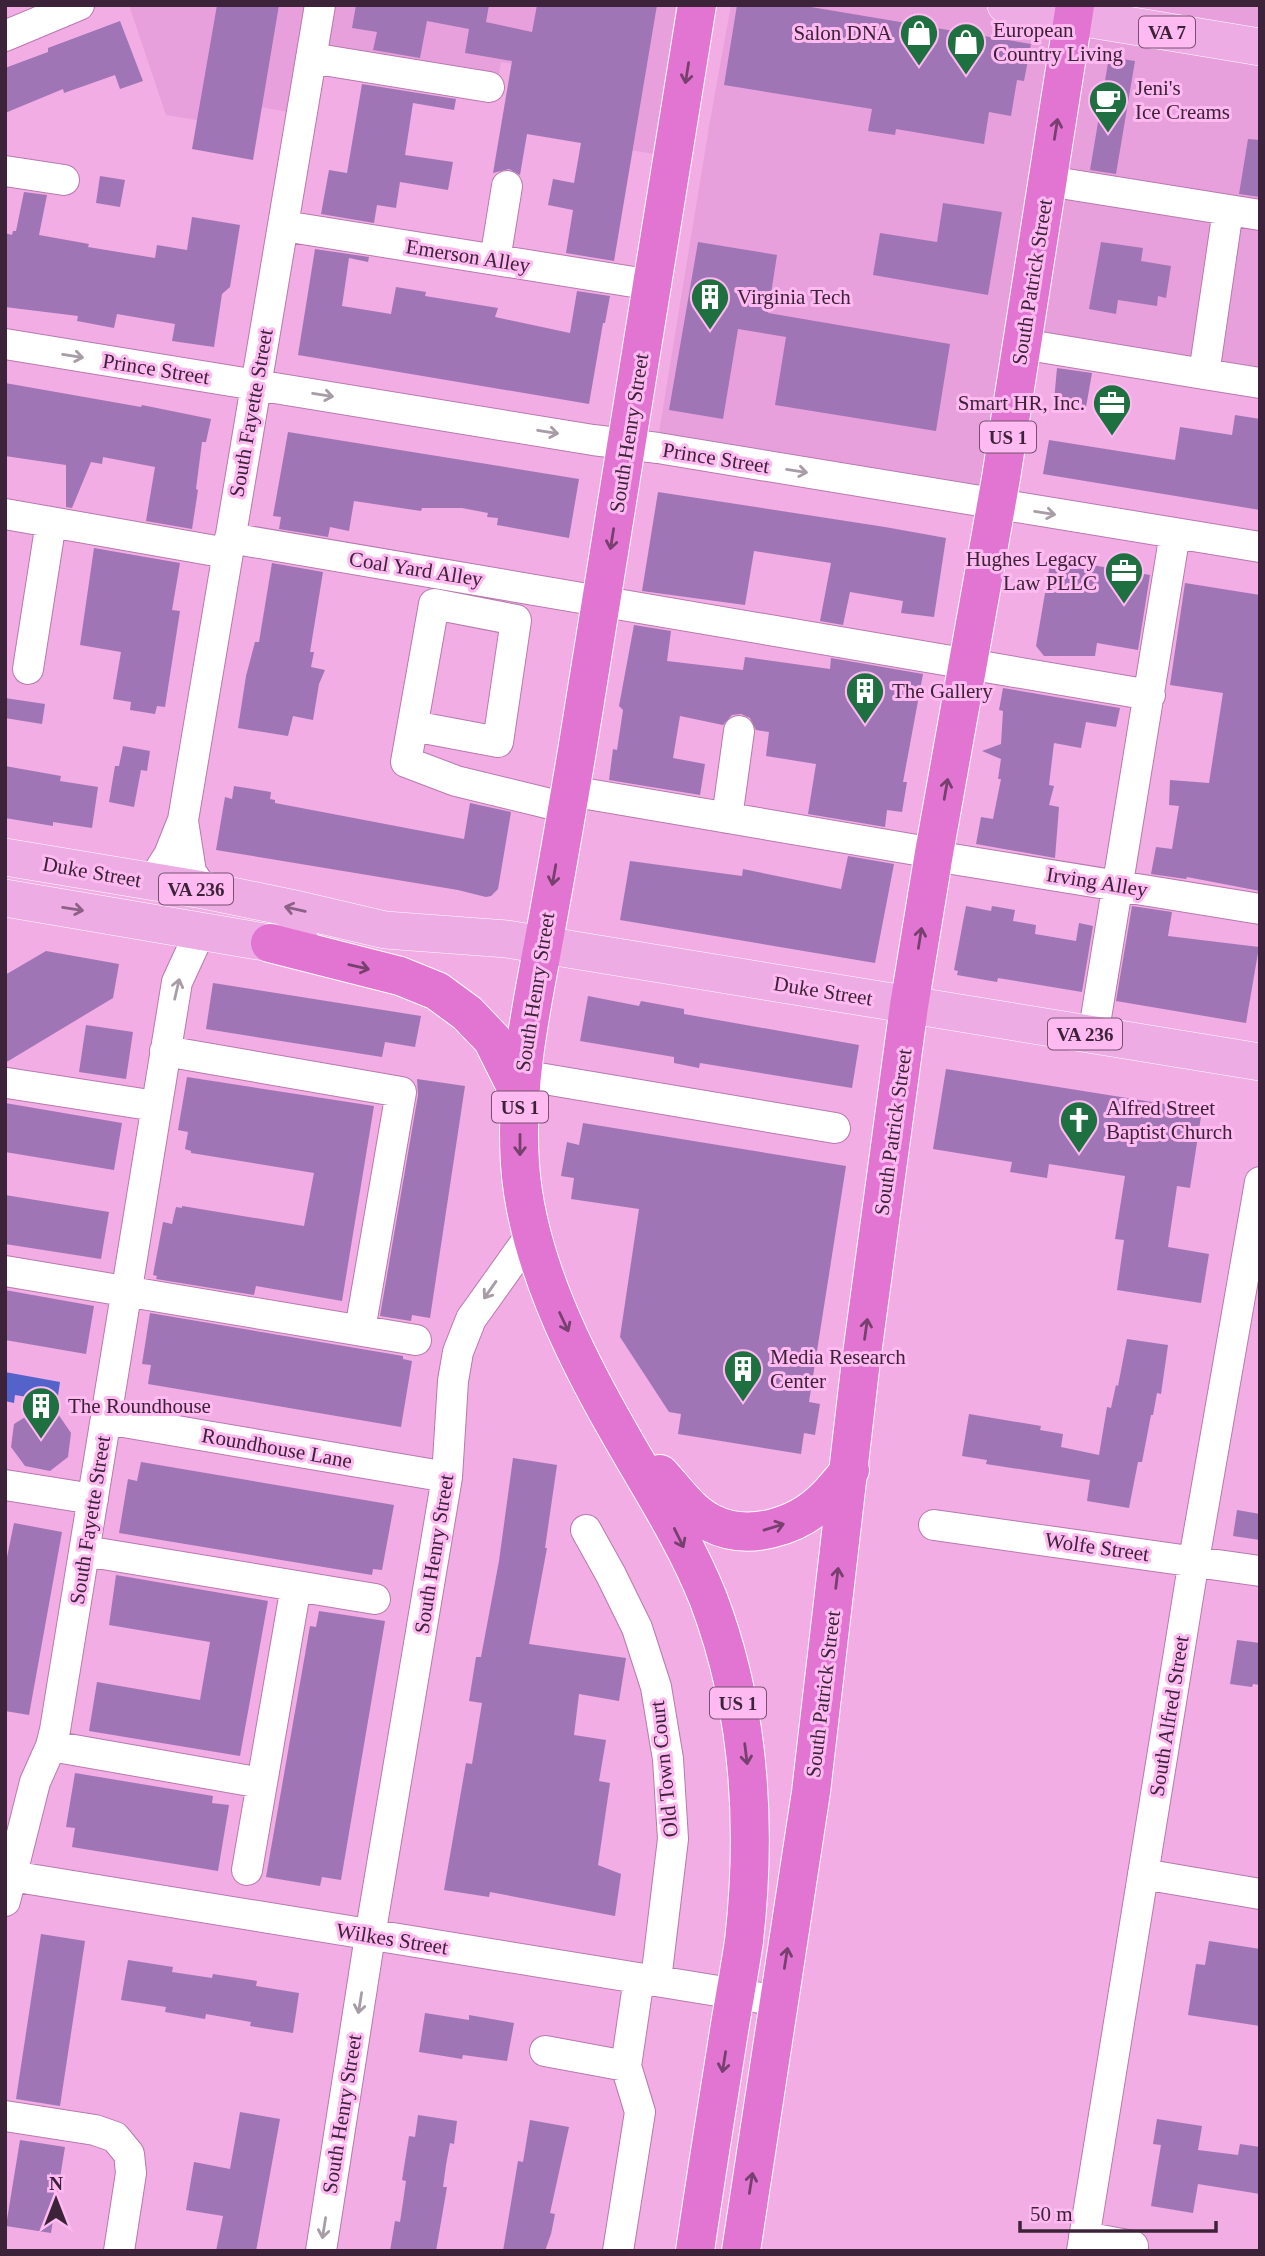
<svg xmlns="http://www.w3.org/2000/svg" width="1265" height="2256" font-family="Georgia,serif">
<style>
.built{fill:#e8a0dc}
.water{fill:#5363c9}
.building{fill:#a075b6}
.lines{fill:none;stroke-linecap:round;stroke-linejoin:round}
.minor-casing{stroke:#b979ae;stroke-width:32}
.major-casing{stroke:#fff;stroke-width:38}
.highway-casing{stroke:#fff;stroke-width:40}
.minor{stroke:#fff;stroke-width:30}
.major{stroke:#eeace4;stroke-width:37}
.highway{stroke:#e375d2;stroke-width:38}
.oneway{stroke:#77406f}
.oneway2{stroke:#a89ca6}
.oneway3{stroke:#8d6186}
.labels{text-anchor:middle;stroke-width:6;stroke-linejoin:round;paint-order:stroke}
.shield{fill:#febaf1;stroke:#775070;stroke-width:2}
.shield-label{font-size:19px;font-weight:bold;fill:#3d2339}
.poi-label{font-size:21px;fill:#3d2339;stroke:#febaf1;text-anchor:start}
.street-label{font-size:21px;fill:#3d2339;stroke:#febaf1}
</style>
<rect width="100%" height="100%" fill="#f1ade4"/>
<path class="built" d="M 129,5 L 676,5 L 655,154 L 579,142 L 589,76 L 501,62 L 497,85 L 311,53 L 300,114 L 214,99 L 209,122 L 166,115 Z
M 731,5 L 1260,5 L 1260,378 L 1022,340 L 995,506 L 656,451 L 710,121 Z"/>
<path class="water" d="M 5,1372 L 60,1382 L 57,1402 L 15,1395 L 14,1403 L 5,1401 Z"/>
<path class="building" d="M 217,5 L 279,5 L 253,160 L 192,149 Z
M 356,5 L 489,5 L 486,22 L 532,32 L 537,5 L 657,5 L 614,261 L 566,253 L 573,210 L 548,205 L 553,179 L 574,183 L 581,143 L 527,134 L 520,175 L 509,169 L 493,173 L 512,61 L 465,53 L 469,29 L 427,21 L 420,58 L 373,50 L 377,32 L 352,28 Z
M 737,5 L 799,5 L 1031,44 L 1024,81 L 1017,80 L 1011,116 L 989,112 L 984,144 L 896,129 L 895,135 L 868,131 L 872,109 L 724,85 Z
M 120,21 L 143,81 L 120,89 L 115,75 L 64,93 L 63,89 L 5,113 L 5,68 L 48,52 L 48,48 Z
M 1109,57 L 1135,61 L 1116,174 L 1090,170 Z
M 362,84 L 456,99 L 454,110 L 413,103 L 405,155 L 453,162 L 448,190 L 400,182 L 396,208 L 377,205 L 374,223 L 321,214 L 329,170 L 347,173 Z
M 1248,139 L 1260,140 L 1260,197 L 1239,194 Z
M 100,176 L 125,180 L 120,207 L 96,203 Z
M 24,192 L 47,195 L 39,235 L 89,244 L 88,247 L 155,258 L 157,245 L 187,250 L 192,217 L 240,225 L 230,287 L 222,294 L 214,347 L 172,341 L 175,324 L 117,314 L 114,328 L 77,321 L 78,316 L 5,307 L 5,233 L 12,235 L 13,231 L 16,231 Z
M 943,203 L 1002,212 L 988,295 L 873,275 L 880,233 L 937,242 Z
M 698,242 L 777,255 L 768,313 L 950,344 L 936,431 L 775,405 L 786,337 L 738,329 L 723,419 L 669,410 Z
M 1101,242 L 1143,248 L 1141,261 L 1171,266 L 1166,298 L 1158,296 L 1157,306 L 1118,300 L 1116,314 L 1089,309 Z
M 315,249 L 369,257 L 368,262 L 349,258 L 342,306 L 391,314 L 396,287 L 426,292 L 425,296 L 498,308 L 495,317 L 570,333 L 577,291 L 610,296 L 605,323 L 603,323 L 589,404 L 298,355 Z
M 1057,368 L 1092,373 L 1086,407 L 1054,401 Z
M 5,383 L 141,407 L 142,405 L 211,419 L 206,442 L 202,442 L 196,489 L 198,490 L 192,529 L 146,521 L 155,467 L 103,457 L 102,464 L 91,462 L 72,508 L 66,507 L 66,465 L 5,456 Z
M 1235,415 L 1260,419 L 1260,510 L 1043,474 L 1049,440 L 1175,460 L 1180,427 L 1232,435 Z
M 288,432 L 579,479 L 569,538 L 497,525 L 498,518 L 487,517 L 488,513 L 462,508 L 422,508 L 421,511 L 354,501 L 349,531 L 330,527 L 328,537 L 279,529 L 281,517 L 273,516 Z
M 658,492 L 885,527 L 946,538 L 934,617 L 901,613 L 903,601 L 850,592 L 843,625 L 820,621 L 831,563 L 754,551 L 745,605 L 642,591 Z
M 94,548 L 180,563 L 172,610 L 180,611 L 165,707 L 157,706 L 155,714 L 130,710 L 131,702 L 113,699 L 121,652 L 80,645 Z
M 1051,558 L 1150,575 L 1138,650 L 1097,643 L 1095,656 L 1044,656 L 1036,646 Z
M 272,563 L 323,572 L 310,652 L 314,652 L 311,667 L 325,670 L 319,684 L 313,720 L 293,716 L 288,736 L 238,728 L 246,676 L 255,642 L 259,642 Z
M 1185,583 L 1260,595 L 1260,891 L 1187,877 L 1186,879 L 1151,874 L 1156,847 L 1172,849 L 1179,806 L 1169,805 L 1170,780 L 1209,783 L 1223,693 L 1170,685 Z
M 634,625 L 671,631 L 667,661 L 743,670 L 745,657 L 830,669 L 831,658 L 923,674 L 903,782 L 907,782 L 902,812 L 887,810 L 885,827 L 808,814 L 816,764 L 766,756 L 769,732 L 756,730 L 750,718 L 741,714 L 732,715 L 723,725 L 680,716 L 673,758 L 705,764 L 700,795 L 609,780 L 613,749 L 617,750 L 623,710 L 619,706 Z
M 1003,688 L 1120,708 L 1116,727 L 1086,722 L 1081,748 L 1054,743 L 1049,785 L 1054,786 L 1049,805 L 1059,807 L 1055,858 L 976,844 L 981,817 L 993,819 L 1001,779 L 998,779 L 1001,759 L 982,751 L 1001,744 L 1003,711 L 999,710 Z
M 5,698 L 45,704 L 42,724 L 5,718 Z
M 123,746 L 150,751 L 147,771 L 141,770 L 134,807 L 109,802 L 115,766 L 119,766 Z
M 5,766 L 61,776 L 60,781 L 98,787 L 92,828 L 53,822 L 53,826 L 5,818 Z
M 234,786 L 271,792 L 270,799 L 275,800 L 275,803 L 464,839 L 470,803 L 511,812 L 498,889 L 491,896 L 486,897 L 458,890 L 216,850 L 225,797 L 232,799 Z
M 848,856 L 894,864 L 875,963 L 620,920 L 630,861 L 742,876 L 743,869 L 841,889 Z
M 966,906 L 991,911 L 992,906 L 1015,910 L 1013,921 L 1036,925 L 1035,934 L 1076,941 L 1079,923 L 1093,926 L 1082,992 L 998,978 L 997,982 L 957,975 L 958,971 L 954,970 Z
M 1132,906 L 1172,912 L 1168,936 L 1259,947 L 1246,1023 L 1116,1001 Z
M 46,951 L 119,964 L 113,998 L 5,1063 L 5,975 Z
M 213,983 L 421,1016 L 415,1047 L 385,1042 L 382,1057 L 206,1029 Z
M 588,996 L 639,1006 L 641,1001 L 684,1009 L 684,1014 L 859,1045 L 852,1088 L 700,1063 L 699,1068 L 674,1063 L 674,1057 L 580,1041 Z
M 86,1025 L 133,1032 L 126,1079 L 79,1072 Z
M 946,1069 L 1202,1110 L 1190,1188 L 1177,1186 L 1168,1247 L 1209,1254 L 1201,1303 L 1117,1290 L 1124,1240 L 1115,1239 L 1125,1176 L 1049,1164 L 1047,1178 L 1010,1172 L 1012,1162 L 933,1149 Z
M 187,1077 L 374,1106 L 342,1301 L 256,1286 L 254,1295 L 156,1279 L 157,1276 L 153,1275 L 163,1222 L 172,1224 L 176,1207 L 182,1208 L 182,1206 L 304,1226 L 314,1173 L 191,1153 L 191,1151 L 185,1149 L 188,1132 L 178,1130 Z
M 417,1079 L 465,1086 L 430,1318 L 412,1315 L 411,1321 L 380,1316 L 418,1095 Z
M 5,1103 L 122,1123 L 114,1170 L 5,1152 Z
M 583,1123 L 846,1166 L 809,1402 L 820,1404 L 815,1435 L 804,1433 L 801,1454 L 678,1434 L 681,1414 L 669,1412 L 620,1337 L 639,1209 L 571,1199 L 574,1178 L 561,1176 L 567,1142 L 579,1145 Z
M 5,1195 L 109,1212 L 101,1259 L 5,1244 Z
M 5,1290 L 94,1306 L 86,1354 L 5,1340 Z
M 150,1313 L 403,1356 L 403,1359 L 412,1361 L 401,1427 L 148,1384 L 151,1365 L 142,1364 Z
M 1127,1339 L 1168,1345 L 1161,1394 L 1157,1393 L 1153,1415 L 1151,1415 L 1142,1462 L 1138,1462 L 1129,1508 L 1087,1501 L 1090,1480 L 986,1464 L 987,1460 L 962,1456 L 969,1414 L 1041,1426 L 1040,1430 L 1063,1434 L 1061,1447 L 1099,1455 L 1107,1407 L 1111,1408 L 1116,1385 L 1118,1386 Z
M 35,1411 L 58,1414 L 71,1433 L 68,1457 L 50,1471 L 25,1466 L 11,1447 L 14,1424 Z
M 513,1458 L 557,1465 L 545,1548 L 547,1548 L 529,1644 L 626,1658 L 619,1701 L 579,1694 L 574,1735 L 606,1740 L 599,1781 L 610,1783 L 598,1865 L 621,1874 L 615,1916 L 490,1892 L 489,1897 L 444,1890 L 466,1763 L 472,1764 L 482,1703 L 469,1701 L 476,1657 L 481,1657 L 499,1561 Z
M 141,1462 L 394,1505 L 382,1570 L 373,1569 L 372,1575 L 119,1533 L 128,1479 L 137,1481 Z
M 1237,1510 L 1260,1514 L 1260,1540 L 1233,1536 Z
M 14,1523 L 62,1532 L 29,1715 L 5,1711 L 5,1567 Z
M 116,1575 L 268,1601 L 240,1756 L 89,1731 L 97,1682 L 200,1700 L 210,1642 L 109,1625 Z
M 319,1611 L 385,1621 L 341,1880 L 322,1877 L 320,1886 L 266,1877 L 310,1626 L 316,1627 Z
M 1237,1640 L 1260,1643 L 1260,1685 L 1253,1684 L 1252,1687 L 1230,1684 Z
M 75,1773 L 213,1796 L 212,1803 L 229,1805 L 218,1871 L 72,1847 L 75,1828 L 66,1827 Z
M 41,1934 L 85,1941 L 60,2106 L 16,2099 Z
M 1209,1941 L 1260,1949 L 1260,2026 L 1188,2015 L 1196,1964 L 1205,1965 Z
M 128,1960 L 173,1967 L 172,1972 L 212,1978 L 213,1974 L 257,1981 L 256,1986 L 299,1993 L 293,2033 L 250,2026 L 251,2022 L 206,2014 L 205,2019 L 165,2012 L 166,2007 L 121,2000 Z
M 425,2013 L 469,2020 L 469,2015 L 514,2023 L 507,2061 L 463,2055 L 462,2059 L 419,2052 Z
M 240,2112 L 280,2119 L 256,2251 L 216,2251 L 223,2216 L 186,2210 L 194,2162 L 230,2169 Z
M 418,2115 L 457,2121 L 454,2144 L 450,2143 L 446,2165 L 443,2187 L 447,2187 L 436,2251 L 390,2251 L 395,2221 L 400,2222 L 403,2202 L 406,2181 L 402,2180 L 409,2136 L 415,2137 Z
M 1157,2119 L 1202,2126 L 1198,2150 L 1238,2155 L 1240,2144 L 1260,2147 L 1260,2194 L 1198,2184 L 1193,2213 L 1151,2206 L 1161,2145 L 1153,2144 Z
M 530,2120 L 569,2127 L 550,2213 L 555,2214 L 551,2234 L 545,2251 L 503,2251 L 518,2161 L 523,2162 Z
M 20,2140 L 65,2147 L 51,2233 L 6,2226 Z"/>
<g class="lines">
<g class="minor-casing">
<path id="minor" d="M 5,36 L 79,5
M 311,58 L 489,87
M 5,171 L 64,180
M 1048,181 L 1260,215
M 1228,210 L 1204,374 L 1260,383
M 284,226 L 652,285
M 495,260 L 507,186
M 5,344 L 593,440 L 658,448 L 1260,547
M 1022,344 L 1204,374
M 5,514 L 227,553
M 230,538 L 1150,695
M 28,669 L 51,522
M 413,726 L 498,742 L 516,620 L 434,604 L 406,762 L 456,781 L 567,808
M 570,791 L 934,853
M 727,818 L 739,731
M 183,821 L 191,872 L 203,890
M 934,856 L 1260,909
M 152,882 L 169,855 L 183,820 L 320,5
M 1093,1036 L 1175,533
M 165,1051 L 401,1092 L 360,1330
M 521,1075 L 835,1128
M 7,1083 L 156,1106
M 5,1271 L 416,1340
M 106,1419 L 447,1477
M 5,1485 L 93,1499
M 934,1525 L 1260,1571
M 586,1530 L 611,1575 L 637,1628 L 656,1687 L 668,1759 L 673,1839 L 656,1980
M 85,1551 L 375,1599
M 51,1746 L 262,1783
M 247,1870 L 296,1586
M 1143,1874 L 1260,1894
M 5,1875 L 779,2001
M 5,1901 L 35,1782 L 51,1746 L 55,1730 L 177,982 L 201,930
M 545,2051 L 626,2066
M 5,2116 L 95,2130 L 115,2137 L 129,2154 L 131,2173 L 119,2251
M 1084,2237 L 1133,2246
M 321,2251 L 370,1936 L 447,1477 L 453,1381 L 458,1352 L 471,1319 L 531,1235
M 618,2251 L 640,2112 L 626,2066 L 639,1978
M 1082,2251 L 1194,1560 L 1260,1182"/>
</g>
<g class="major-casing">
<path id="major" d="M 1006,5 L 1260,47
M 5,857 L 203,890 L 291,908 L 385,930 L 507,939 L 1260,1062
M 5,898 L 270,943 L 301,943"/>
</g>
<g class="highway-casing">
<path id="highway" d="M 270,943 L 400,976 L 437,991 L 467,1013 L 492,1039 L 519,1093
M 660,1474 C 676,1491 690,1513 711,1523 C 748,1542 797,1527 825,1499 C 834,1490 842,1480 850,1470
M 695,2251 C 705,2182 716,2113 727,2044 C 732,2010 739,1975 744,1941 C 757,1825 750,1708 708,1598 C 685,1540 650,1487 620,1434 C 574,1354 526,1257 520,1164 C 515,1088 529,1019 543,945 C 555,881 566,816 577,751 C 619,503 658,254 697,5
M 741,2251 L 811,1792 L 860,1369 L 909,1006 L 934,853 L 1001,478 L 1075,5"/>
</g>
<use href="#minor" class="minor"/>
<use href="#major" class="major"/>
<use href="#highway" class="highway"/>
</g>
<defs><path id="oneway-shaft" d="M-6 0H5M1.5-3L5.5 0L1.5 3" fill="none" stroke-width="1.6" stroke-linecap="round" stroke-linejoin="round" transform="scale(1.75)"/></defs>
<g class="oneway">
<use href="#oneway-shaft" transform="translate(687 73) rotate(99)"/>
<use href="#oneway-shaft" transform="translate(1056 129) rotate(-81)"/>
<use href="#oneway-shaft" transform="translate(612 539) rotate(99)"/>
<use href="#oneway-shaft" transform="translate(946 789) rotate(-80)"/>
<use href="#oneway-shaft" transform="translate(554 875) rotate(100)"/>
<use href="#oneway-shaft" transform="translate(920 938) rotate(-81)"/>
<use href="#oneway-shaft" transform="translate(359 967) rotate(13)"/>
<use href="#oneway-shaft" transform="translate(520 1145) rotate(90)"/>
<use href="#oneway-shaft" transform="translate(564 1322) rotate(65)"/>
<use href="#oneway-shaft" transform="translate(866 1329) rotate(-82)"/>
<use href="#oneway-shaft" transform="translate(774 1527) rotate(-17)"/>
<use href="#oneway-shaft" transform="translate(679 1538) rotate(64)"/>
<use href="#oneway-shaft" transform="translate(837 1578) rotate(-83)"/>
<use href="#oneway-shaft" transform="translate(746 1754) rotate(83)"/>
<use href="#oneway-shaft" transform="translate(786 1958) rotate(-81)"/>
<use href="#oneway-shaft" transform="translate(724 2062) rotate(99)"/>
<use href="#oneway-shaft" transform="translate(751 2183) rotate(-81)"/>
</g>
<g class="oneway2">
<use href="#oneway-shaft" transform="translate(73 356) rotate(9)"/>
<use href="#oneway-shaft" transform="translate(323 395) rotate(9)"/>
<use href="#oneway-shaft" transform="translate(548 432) rotate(9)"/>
<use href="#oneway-shaft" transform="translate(797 471) rotate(9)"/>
<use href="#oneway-shaft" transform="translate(1045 513) rotate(9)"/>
<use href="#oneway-shaft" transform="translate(177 989) rotate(-77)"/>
<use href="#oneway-shaft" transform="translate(490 1290) rotate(125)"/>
<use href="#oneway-shaft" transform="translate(360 2003) rotate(99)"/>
<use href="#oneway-shaft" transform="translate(324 2228) rotate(99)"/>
</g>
<g class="oneway3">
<use href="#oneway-shaft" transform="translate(73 909) rotate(9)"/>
<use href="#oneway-shaft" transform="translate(295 909) rotate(-167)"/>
</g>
<defs>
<g id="shop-pin" transform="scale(2.0125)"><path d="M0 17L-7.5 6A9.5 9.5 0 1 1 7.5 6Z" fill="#1f7041" stroke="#febaf1"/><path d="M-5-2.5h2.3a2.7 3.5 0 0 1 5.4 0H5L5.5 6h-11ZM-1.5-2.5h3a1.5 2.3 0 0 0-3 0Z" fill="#fff"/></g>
<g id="cafe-pin" transform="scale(2.0125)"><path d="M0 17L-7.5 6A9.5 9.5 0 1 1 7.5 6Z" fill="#1f7041" stroke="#febaf1"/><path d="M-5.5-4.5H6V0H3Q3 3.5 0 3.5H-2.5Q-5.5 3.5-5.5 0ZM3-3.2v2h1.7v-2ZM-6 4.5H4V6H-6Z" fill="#fff"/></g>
<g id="building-pin" transform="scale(2.0125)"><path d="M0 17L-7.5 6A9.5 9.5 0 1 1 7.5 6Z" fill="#1f7041" stroke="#febaf1"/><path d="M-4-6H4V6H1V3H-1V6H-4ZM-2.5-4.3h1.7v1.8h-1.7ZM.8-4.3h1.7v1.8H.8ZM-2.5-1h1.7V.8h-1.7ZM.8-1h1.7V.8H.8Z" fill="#fff"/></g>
<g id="office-pin" transform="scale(2.0125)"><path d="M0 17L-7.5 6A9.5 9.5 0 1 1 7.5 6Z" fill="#1f7041" stroke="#febaf1"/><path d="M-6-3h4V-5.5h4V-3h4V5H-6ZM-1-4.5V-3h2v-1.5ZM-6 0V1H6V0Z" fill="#fff"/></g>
<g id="church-pin" transform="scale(2.0125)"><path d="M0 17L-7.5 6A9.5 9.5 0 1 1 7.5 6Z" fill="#1f7041" stroke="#febaf1"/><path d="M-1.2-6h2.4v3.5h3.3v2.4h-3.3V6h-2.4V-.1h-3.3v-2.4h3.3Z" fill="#fff"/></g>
</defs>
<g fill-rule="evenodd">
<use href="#shop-pin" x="919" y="33"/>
<use href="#shop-pin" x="966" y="42"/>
<use href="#cafe-pin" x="1108" y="100"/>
<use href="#building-pin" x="710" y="297"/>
<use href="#office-pin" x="1112" y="403"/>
<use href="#office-pin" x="1124" y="571"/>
<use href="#building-pin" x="865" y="691"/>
<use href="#church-pin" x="1079" y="1120"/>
<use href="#building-pin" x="743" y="1369"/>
<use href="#building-pin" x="41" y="1406"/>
</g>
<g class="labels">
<g class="shield">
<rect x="1139" y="16.5" width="56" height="31" rx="5"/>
<rect x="980" y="421.5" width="56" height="31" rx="5"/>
<rect x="159" y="873.5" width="74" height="31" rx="5"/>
<rect x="1048" y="1018.5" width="74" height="31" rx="5"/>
<rect x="492" y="1091.5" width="56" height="31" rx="5"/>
<rect x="710" y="1687.5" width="56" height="31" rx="5"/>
</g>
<g class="shield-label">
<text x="1167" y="39">VA 7</text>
<text x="1008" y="444">US 1</text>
<text x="196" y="896">VA 236</text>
<text x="1085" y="1041">VA 236</text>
<text x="520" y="1114">US 1</text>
<text x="738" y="1710">US 1</text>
</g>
<g class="poi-label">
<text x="993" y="37">European<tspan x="993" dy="24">Country Living</tspan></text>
<text x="892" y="40" text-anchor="end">Salon DNA</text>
<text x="1135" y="95">Jeni's<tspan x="1135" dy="24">Ice Creams</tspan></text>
<text x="737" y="304">Virginia Tech</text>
<text x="1085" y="410" text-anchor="end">Smart HR, Inc.</text>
<text x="1097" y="566" text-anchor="end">Hughes Legacy<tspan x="1097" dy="24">Law PLLC</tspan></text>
<text x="892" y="698">The Gallery</text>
<text x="1106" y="1115">Alfred Street<tspan x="1106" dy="24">Baptist Church</tspan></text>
<text x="770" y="1364">Media Research<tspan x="770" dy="24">Center</tspan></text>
<text x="68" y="1413">The Roundhouse</text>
</g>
<g class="street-label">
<text transform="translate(468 256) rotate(9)" y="7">Emerson Alley</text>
<text transform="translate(1032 282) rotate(-81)" y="7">South Patrick Street</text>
<text transform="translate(156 369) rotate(9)" y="7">Prince Street</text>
<text transform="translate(251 413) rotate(-80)" y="7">South Fayette Street</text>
<text transform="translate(629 433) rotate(-81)" y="7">South Henry Street</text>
<text transform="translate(716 458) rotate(9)" y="7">Prince Street</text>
<text transform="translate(416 569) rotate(9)" y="7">Coal Yard Alley</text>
<text transform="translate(92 872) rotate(10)" y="7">Duke Street</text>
<text transform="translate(1097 882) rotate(9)" y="7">Irving Alley</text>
<text transform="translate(823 991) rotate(9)" y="7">Duke Street</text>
<text transform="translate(535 992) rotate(-81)" y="7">South Henry Street</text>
<text transform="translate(893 1132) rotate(-82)" y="7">South Patrick Street</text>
<text transform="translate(277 1448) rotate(10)" y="7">Roundhouse Lane</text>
<text transform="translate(90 1520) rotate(-81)" y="7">South Fayette Street</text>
<text transform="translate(1097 1547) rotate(8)" y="7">Wolfe Street</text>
<text transform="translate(434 1554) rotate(-81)" y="7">South Henry Street</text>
<text transform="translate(823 1694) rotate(-83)" y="7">South Patrick Street</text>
<text transform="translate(1169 1716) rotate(-81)" y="7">South Alfred Street</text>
<text transform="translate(664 1769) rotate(-96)" y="7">Old Town Court</text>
<text transform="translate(392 1939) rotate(9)" y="7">Wilkes Street</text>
<text transform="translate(342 2114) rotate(-81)" y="7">South Henry Street</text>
</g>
</g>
<rect width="1265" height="2256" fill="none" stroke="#3d2339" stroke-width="14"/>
<g transform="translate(56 2200)" stroke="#febaf1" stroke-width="5" paint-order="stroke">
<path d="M0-5L12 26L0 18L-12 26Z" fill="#3d2339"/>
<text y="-10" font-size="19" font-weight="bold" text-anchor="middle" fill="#3d2339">N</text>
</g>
<path d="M1020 2221v10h196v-10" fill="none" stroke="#3d2339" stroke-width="3.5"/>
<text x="1030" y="2221" font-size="21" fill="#3d2339" stroke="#febaf1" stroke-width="5" paint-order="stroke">50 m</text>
</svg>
